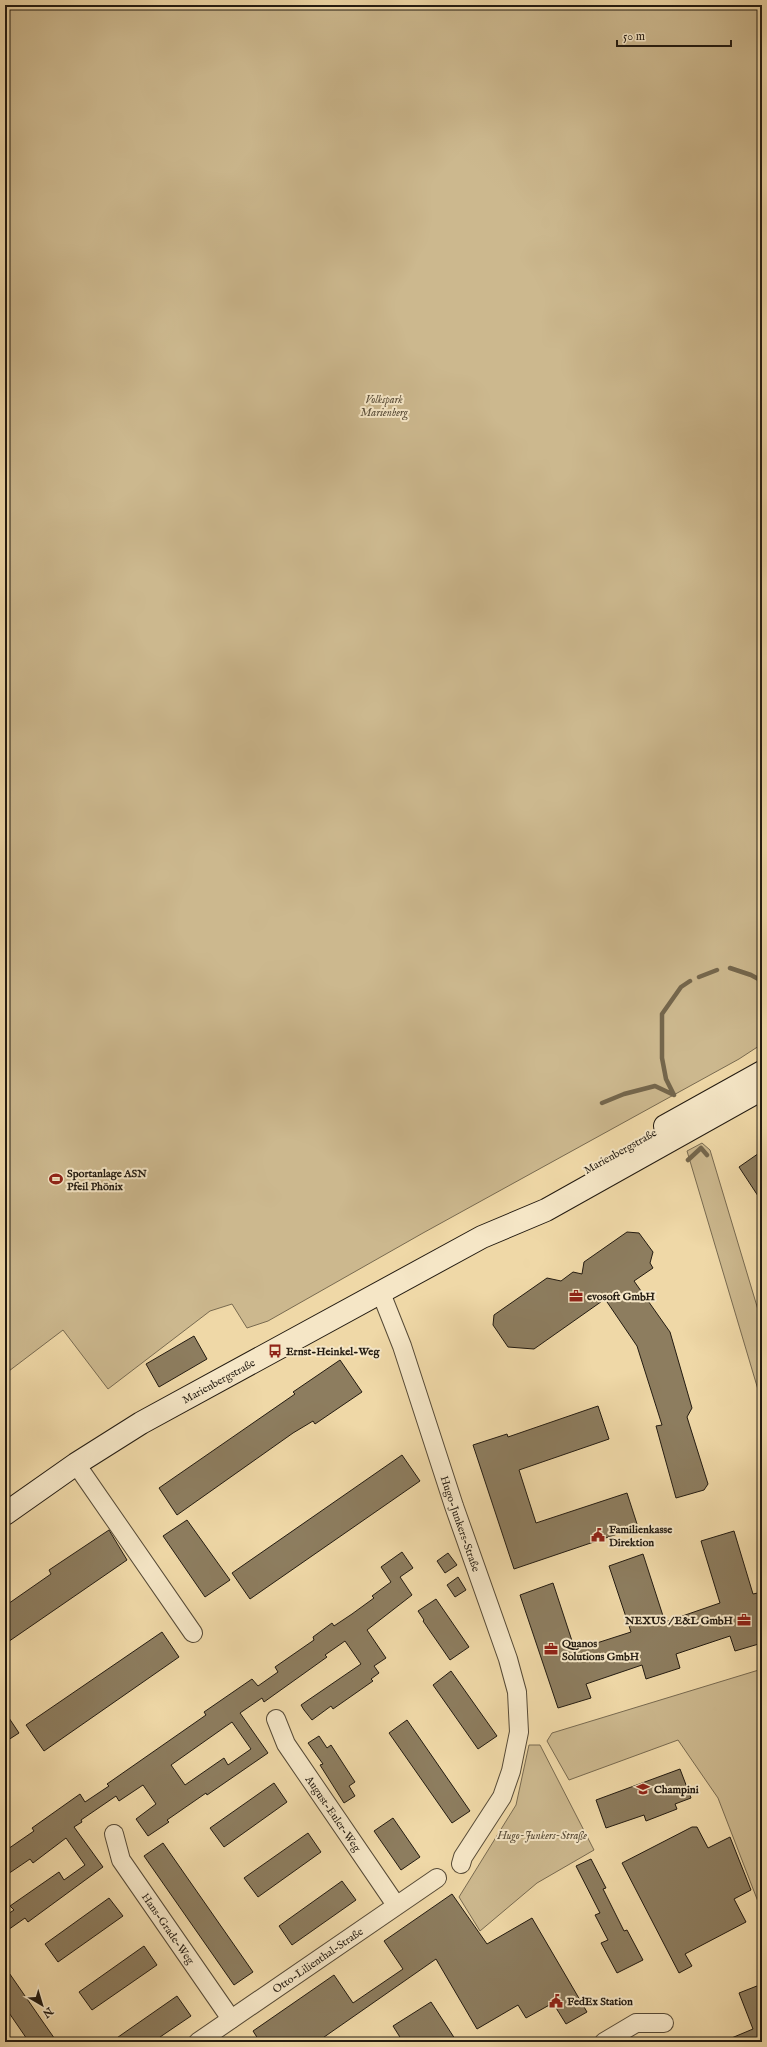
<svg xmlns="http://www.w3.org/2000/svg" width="767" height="2047" font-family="'IM FELL English',serif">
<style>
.green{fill:#ccb88e;stroke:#786a50}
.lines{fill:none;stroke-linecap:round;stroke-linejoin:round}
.stream{stroke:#74664c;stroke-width:4.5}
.building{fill:#8d7d5f;stroke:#231b11;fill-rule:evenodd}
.street-casing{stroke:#564a36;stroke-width:20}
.secondary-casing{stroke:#231b11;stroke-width:24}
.street{stroke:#f5e6c6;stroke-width:18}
.secondary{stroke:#f5e6c6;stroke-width:22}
.labels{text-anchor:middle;stroke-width:4;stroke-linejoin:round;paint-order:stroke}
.park-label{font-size:11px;font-style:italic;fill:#564a36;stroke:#f5e6c6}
.street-label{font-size:11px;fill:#231b11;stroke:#f5e6c6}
.poi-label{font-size:11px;font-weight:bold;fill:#231b11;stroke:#f5e6c6;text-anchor:start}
</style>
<rect width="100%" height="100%" fill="#efd8a7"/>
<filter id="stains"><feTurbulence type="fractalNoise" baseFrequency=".005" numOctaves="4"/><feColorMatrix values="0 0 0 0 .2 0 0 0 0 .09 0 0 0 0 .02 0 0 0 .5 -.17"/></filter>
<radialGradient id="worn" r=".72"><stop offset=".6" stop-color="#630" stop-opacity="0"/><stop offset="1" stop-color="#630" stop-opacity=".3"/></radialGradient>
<path class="green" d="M 5,5 L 762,5 L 762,1044 L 739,1059 L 423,1233 L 268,1321 L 247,1328 L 232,1304 L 210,1311 L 108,1389 L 63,1330 L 5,1374 Z
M 702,1143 L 710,1150 L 762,1323 L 762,1403 L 687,1151 Z
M 762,1669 L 762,1912 L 718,1798 L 678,1740 L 569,1780 L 547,1741 L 552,1733 Z
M 529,1745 L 540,1745 L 594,1850 L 537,1883 L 480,1931 L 459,1897 L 516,1805 Z"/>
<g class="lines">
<path class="stream" d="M 730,968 L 751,975 L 762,981
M 699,977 L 717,970
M 674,1095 L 666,1079 L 662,1058 L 662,1014 L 681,987 L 690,981
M 602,1103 L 624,1094 L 655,1086 L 674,1095
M 688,1160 L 701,1148 L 707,1155"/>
</g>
<path class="building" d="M 762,1151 L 762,1202 L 739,1167 Z
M 627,1232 L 639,1233 L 653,1252 L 650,1263 L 653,1268 L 634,1281 L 670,1332 L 692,1408 L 687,1417 L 708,1484 L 704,1490 L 676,1498 L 656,1426 L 662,1425 L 637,1346 L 605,1299 L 534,1349 L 508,1347 L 493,1325 L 494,1315 L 547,1278 L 561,1281 L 573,1272 L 582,1274 L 584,1262 Z
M 194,1336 L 207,1359 L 159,1387 L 146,1364 Z
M 340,1360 L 362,1392 L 315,1424 L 313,1421 L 293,1433 L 177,1515 L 159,1488 L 295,1394 L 293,1392 Z
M 598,1406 L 609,1439 L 519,1470 L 536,1523 L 627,1493 L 638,1527 L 514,1569 L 473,1445 L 507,1434 L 508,1437 Z
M 402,1455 L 420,1481 L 250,1599 L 232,1573 Z
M 187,1520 L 230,1580 L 205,1597 L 163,1536 Z
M 109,1530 L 127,1560 L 5,1644 L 5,1606 L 51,1574 L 49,1570 Z
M 734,1531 L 753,1594 L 762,1592 L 762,1643 L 735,1651 L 730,1636 L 676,1654 L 680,1668 L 646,1679 L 642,1665 L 586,1684 L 591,1698 L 558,1708 L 520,1595 L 553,1583 L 575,1650 L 631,1632 L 609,1566 L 643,1554 L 665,1622 L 720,1603 L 701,1541 Z
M 402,1552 L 413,1568 L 400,1577 L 412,1595 L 367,1630 L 386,1658 L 374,1666 L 379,1673 L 371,1679 L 373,1681 L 333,1709 L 331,1706 L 312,1720 L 304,1710 L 301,1705 L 361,1664 L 345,1641 L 325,1655 L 327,1657 L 264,1702 L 262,1698 L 240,1713 L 268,1753 L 207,1795 L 206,1793 L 167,1820 L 169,1822 L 148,1836 L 136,1819 L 156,1804 L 143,1785 L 119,1801 L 116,1796 L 81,1820 L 82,1822 L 74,1827 L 103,1867 L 28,1922 L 25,1918 L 5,1932 L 5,1916 L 14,1910 L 10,1906 L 59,1872 L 64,1880 L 85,1865 L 66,1838 L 33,1863 L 30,1859 L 5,1876 L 5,1851 L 34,1831 L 32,1828 L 80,1794 L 85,1802 L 109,1786 L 107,1784 L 206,1715 L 204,1712 L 252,1679 L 258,1686 L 278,1672 L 275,1667 L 314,1640 L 313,1637 L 332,1623 L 334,1626 L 352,1614 L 374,1598 L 372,1596 L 391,1582 L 381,1567 ZM 232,1722 L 251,1749 L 228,1765 L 224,1758 L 185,1785 L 171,1765 Z
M 448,1553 L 457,1565 L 445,1573 L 437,1561 Z
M 458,1577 L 466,1590 L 455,1597 L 447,1585 Z
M 436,1599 L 469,1647 L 450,1660 L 423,1621 L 424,1620 L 418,1611 Z
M 162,1632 L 179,1657 L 44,1751 L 26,1725 Z
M 451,1671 L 497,1736 L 478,1749 L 433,1685 Z
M 5,1712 L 19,1733 L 5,1742 Z
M 407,1720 L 470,1811 L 452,1823 L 389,1733 Z
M 319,1736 L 327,1748 L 331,1745 L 355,1782 L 349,1786 L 355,1796 L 344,1803 L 320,1765 L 323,1764 L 308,1743 Z
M 680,1769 L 691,1798 L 675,1804 L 677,1809 L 646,1821 L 644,1815 L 606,1828 L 596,1800 Z
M 274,1783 L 287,1802 L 224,1847 L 210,1828 Z
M 393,1818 L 420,1857 L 401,1870 L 374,1831 Z
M 692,1827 L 697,1827 L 708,1848 L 730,1837 L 751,1890 L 734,1899 L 746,1922 L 685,1954 L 692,1966 L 679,1973 L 622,1863 Z
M 308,1833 L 321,1852 L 258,1897 L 244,1878 Z
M 163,1843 L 253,1972 L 234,1985 L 144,1856 Z
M 591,1859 L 606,1888 L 603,1889 L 624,1931 L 627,1930 L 643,1960 L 617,1973 L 601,1943 L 608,1940 L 595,1915 L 600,1913 L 576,1866 Z
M 342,1881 L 356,1900 L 292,1945 L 279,1926 Z
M 452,1894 L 487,1944 L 532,1918 L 587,2012 L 566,2024 L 553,2003 L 526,2018 L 518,2005 L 477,2029 L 436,1959 L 317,2042 L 260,2042 L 253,2031 L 334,1975 L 353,2003 L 403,1969 L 384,1941 Z
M 109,1898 L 123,1916 L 58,1962 L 45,1944 Z
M 144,1946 L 157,1965 L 92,2010 L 79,1992 Z
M 5,1967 L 43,2022 L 57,2042 L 29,2042 L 5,2007 Z
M 762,1984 L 762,2042 L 722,2042 L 753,2029 L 739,1993 Z
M 177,1996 L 191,2016 L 163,2035 L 153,2042 L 111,2042 Z
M 431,2002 L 457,2042 L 403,2042 L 393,2026 Z"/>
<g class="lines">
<g class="street-casing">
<g id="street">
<path id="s1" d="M 381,1293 L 402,1346 L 454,1506 L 508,1659 L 517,1692 L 519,1732 L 511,1771 L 502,1797 L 463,1857 L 461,1864"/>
<path d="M 76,1464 L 193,1633"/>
<path id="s2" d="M 276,1719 L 286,1744 L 396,1905"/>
<path id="s3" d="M 114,1834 L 121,1860 L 231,2019"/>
<path id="s4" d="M 198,2042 L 437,1878"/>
<path d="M 604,2042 L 636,2023 L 664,2023"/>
</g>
</g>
<g class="secondary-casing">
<g id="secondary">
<path d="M 665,1126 L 762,1072"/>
<path id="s5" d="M 5,1514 L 76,1464 L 141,1423 L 482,1237 L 546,1210 L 762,1089"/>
</g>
</g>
<use href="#street" class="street"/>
<use href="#secondary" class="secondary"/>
</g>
<defs>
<g id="stadium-bare" transform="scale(1.08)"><path d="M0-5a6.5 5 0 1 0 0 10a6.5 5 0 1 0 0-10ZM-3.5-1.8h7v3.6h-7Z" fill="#8f2418" stroke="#f5e6c6" stroke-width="2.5" paint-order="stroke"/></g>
<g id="office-bare" transform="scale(1.08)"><path d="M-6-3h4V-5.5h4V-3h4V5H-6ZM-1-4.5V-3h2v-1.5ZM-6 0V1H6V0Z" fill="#8f2418" stroke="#f5e6c6" stroke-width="2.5" paint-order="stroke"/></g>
<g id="bus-bare" transform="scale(1.08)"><path d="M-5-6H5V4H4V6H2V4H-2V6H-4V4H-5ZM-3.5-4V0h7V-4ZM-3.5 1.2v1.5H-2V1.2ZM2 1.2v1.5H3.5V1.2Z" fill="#8f2418" stroke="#f5e6c6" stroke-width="2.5" paint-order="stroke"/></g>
<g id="civic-bare" transform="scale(1.08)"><path d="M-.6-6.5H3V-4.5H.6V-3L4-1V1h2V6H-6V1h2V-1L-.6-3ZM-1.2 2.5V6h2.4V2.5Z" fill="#8f2418" stroke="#f5e6c6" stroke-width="2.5" paint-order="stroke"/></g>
<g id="school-bare" transform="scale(1.08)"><path d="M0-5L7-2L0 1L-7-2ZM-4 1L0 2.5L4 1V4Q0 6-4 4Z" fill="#8f2418" stroke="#f5e6c6" stroke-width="2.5" paint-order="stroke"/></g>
</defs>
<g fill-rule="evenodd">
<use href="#stadium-bare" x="56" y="1179"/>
<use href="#office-bare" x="576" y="1296"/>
<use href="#bus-bare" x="275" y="1351"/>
<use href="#civic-bare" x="598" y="1535"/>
<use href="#office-bare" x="744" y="1620"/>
<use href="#office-bare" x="551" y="1649"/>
<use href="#school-bare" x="643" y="1789"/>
<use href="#civic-bare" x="556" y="2001"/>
</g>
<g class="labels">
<g class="park-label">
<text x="384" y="403">Volkspark<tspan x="384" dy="13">Marienberg</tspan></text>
<text x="542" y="1839">Hugo-Junkers-Straße</text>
</g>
<g class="street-label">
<text transform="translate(620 1151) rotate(-29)" y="4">Marienbergstraße</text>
<text dy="4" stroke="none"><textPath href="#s5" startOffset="252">Marienbergstraße</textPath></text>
<text dy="4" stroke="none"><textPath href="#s1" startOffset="244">Hugo-Junkers-Straße</textPath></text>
<text dy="4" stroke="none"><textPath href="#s2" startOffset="111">August-Euler-Weg</textPath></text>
<text dy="4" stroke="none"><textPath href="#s3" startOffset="110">Hans-Grade-Weg</textPath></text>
<text dy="4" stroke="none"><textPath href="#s4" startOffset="145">Otto-Lilienthal-Straße</textPath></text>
</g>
<g class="poi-label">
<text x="67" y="1177">Sportanlage ASN<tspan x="67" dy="13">Pfeil Phönix</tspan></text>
<text x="587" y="1300">evosoft GmbH</text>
<text x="286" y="1355">Ernst-Heinkel-Weg</text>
<text x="609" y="1533">Familienkasse<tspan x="609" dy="13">Direktion</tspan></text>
<text x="733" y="1624" text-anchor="end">NEXUS / E&amp;L GmbH</text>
<text x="562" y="1647">Quanos<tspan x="562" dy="13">Solutions GmbH</tspan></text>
<text x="654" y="1793">Champini</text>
<text x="567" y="2005">FedEx Station</text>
</g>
</g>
<rect width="767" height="2047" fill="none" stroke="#efd8a7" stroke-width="20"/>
<rect x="6" y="6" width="755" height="2035" fill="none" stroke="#231b11" stroke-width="2"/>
<rect x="10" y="10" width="747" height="2027" fill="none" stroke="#231b11"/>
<g transform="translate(42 2005) rotate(142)" stroke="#f5e6c6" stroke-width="3" paint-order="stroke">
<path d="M0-3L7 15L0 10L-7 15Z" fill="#231b11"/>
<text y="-6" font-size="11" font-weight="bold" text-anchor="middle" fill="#231b11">N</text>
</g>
<path d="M617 40v6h114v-6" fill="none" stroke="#231b11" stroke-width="2"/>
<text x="623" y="40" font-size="12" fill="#231b11" stroke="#f5e6c6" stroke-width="3" paint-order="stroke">50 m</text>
<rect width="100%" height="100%" filter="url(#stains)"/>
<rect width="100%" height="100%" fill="url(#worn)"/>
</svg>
